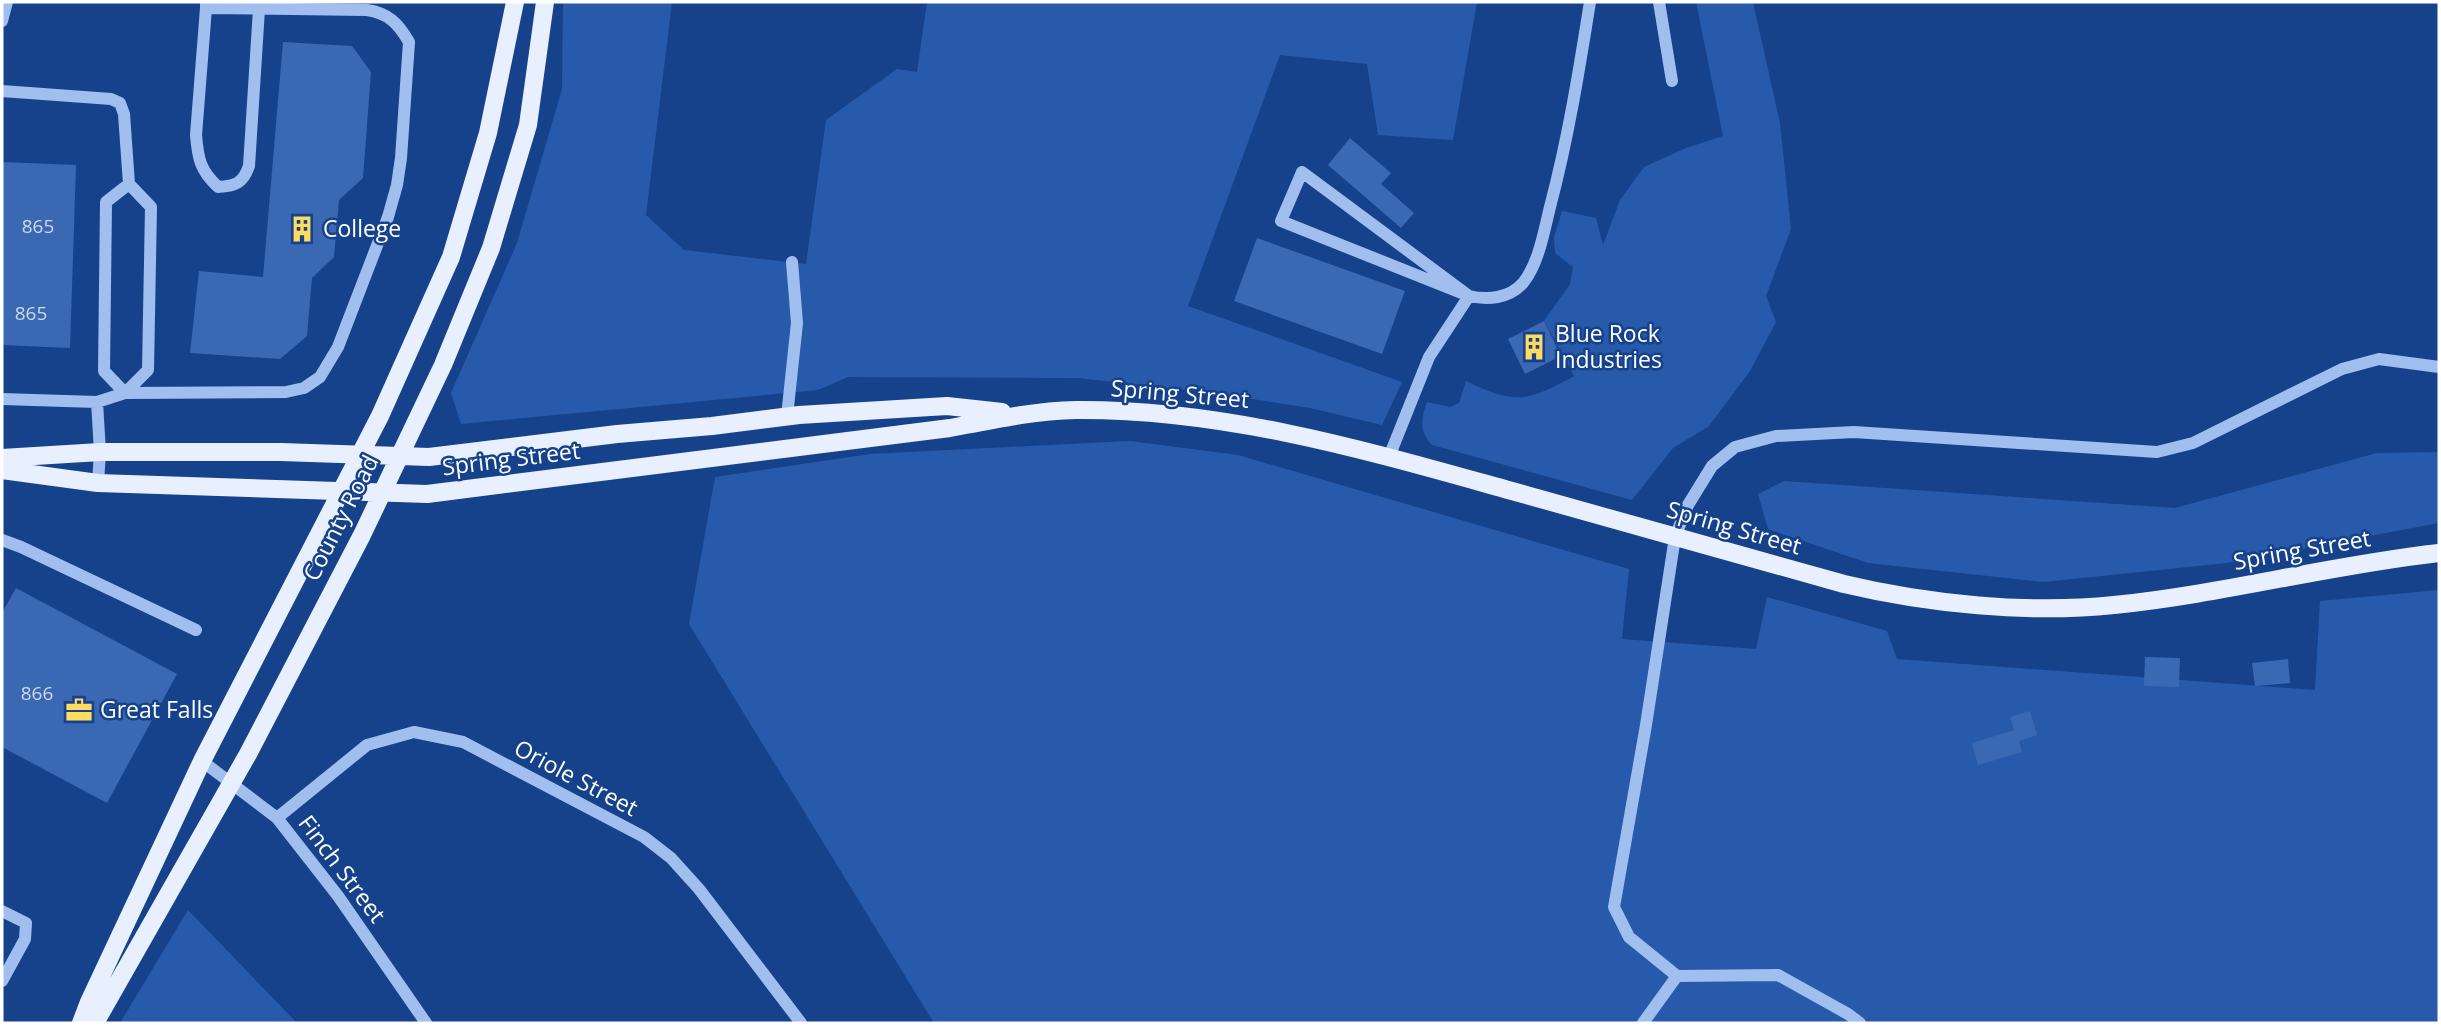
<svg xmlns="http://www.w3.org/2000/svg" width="2441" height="1025" font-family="'Open Sans',sans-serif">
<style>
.green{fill:#285aab}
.building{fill:#3a68b3}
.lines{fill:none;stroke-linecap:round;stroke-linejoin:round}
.minor{stroke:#a0bfef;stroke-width:12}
.major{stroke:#e8f0ff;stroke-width:18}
.labels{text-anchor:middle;stroke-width:5;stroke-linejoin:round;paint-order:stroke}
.number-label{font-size:19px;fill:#ced9ec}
.poi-label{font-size:23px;fill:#fff;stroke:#16428c;text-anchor:start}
.street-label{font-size:23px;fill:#fff;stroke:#16428c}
</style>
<rect width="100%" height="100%" fill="#16428c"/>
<path class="green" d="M 563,2 L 672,2 L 646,215 L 684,250 L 806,264 L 826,120 L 897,69 L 917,72 L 927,2 L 1477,2 L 1453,140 L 1378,135 L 1367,64 L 1280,55 L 1188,306 L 1402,382 L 1382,425 L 1310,408 L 1207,392 L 1078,378 L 848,377 L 818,390 L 461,424 L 451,393 L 517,243 L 562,89 Z
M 1696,2 L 1753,2 L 1780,123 L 1791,229 L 1766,296 L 1776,322 L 1750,371 L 1709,426 L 1673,448 L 1632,500 L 1432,445 C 1419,431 1421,418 1427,402 L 1450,407 L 1459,403 L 1466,381 C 1515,405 1527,402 1574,376 L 1544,321 L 1570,284 L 1573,267 L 1555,253 L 1554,237 L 1562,211 L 1596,218 L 1603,245 L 1620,200 L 1644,167 L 1686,148 L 1723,136 Z
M 1130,441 L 1238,455 L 1629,569 L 1622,639 L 1756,649 L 1767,597 L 1887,631 L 1897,659 L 2315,690 L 2320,601 L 2439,590 L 2439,1023 L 934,1023 L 689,624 L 715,477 L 870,454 Z
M 2439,452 L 2439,523 L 2227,563 L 2043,582 L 1868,563 L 1768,529 L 1758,494 L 1784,481 L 2175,508 L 2377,453 Z
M 188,910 L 297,1023 L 120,1023 Z"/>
<path class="building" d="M 283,42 L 352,46 L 371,72 L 363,178 L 339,200 L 334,257 L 312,278 L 307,336 L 280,359 L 190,353 L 199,271 L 263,277 Z
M 1350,138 L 1391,173 L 1381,184 L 1414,213 L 1401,228 L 1328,165 Z
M 2,162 L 76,165 L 70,348 L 2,345 Z
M 1257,238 L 1405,291 L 1382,354 L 1234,301 Z
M 1544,321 L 1561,356 L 1525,374 L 1508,339 Z
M 16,588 L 177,674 L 107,803 L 2,747 L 2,613 Z
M 2145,657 L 2180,658 L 2179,687 L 2144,686 Z
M 2288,659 L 2290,683 L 2255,686 L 2252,663 Z
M 2030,711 L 2037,735 L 2019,741 L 2022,752 L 1978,765 L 1972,743 L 2014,730 L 2010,717 Z"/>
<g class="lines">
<path class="minor" d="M 1659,2 L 1672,81
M 206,8 L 196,135 C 198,159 200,170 218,187 C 236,186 243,183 249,166 L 259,9
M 2,21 L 7,2
M 2,91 L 111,99 L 120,103 L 124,114 L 129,184 L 151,207 L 148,370 L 125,393
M 125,393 L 104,371 L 106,202 L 129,184
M 2,399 L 97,402 L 100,452 L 98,483
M 97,402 L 125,393 L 286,392 L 304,388 L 320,377 L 338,347 L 388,217 L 397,185 L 401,158 L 409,42 C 398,23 388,13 367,10 L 206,8 L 206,2
M 787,416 L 797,323 L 792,262
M 1389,457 L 1429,357 L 1469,296 L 1302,172 L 1281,221 L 1469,296 C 1487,300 1509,299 1523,283 C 1539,263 1544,231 1550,207 C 1568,139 1579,71 1590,2
M 2,540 L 21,547 L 196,630
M 202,761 L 277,818 L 338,896 L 426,1023
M 277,818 L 367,745 L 414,732 L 463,742 L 644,837 L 671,858 L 699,889 L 801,1023
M 2,911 L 26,923 L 25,939 L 2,981
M 1643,1023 L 1677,976
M 1860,1023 L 1848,1014 L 1778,975 L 1677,976 L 1629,937 L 1614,907 L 1646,725 L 1675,537 L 1688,505 L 1712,466 L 1735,447 L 1776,436 L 1854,432 L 2157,452 L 2193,443 L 2342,369 L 2379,359 L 2439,367"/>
<path class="major" d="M 2,458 L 100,452 L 281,452 L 429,457 L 617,434 L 712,426 L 799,415 L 947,406 L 1002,412
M 2,470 L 98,483 L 427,494 L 950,428 C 992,420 1033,411 1076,410 C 1227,409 1368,451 1512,491 C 1623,522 1733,553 1844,584 C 1928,604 2028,614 2114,605 C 2223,594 2330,565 2439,553
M 81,1023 L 89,1002 L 202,761 L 380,416 L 451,257 L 488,133 L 515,2
M 95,1023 L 248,754 L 362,535 L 443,365 L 491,248 L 528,125 L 545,2"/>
</g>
<defs>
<g id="building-bare" transform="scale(2.1)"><path d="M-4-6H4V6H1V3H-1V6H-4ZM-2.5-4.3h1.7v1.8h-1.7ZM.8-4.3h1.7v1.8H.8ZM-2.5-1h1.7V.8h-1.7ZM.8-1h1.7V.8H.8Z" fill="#ffdb5e" stroke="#16428c" stroke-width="2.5" paint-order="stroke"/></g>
<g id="office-bare" transform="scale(2.1)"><path d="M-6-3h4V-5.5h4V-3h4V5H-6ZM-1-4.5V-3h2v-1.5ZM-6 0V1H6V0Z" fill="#ffdb5e" stroke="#16428c" stroke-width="2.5" paint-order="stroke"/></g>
</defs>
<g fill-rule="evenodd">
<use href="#building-bare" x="302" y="229"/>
<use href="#building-bare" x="1534" y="347"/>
<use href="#office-bare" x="79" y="710"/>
</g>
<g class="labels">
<g class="number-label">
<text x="38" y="233">865</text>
<text x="31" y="320">865</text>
<text x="37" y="700">866</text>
</g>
<g class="poi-label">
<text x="323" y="237">College</text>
<text x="1555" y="342">Blue Rock<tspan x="1555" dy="26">Industries</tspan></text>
<text x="100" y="718">Great Falls</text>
</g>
<g class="street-label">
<text transform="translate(1180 394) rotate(5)" y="8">Spring Street</text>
<text transform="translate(511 459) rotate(-7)" y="8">Spring Street</text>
<text transform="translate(341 518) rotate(-63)" y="8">County Road</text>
<text transform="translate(1734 528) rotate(16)" y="8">Spring Street</text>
<text transform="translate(2302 550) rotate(-10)" y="8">Spring Street</text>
<text transform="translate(576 778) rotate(28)" y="8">Oriole Street</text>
<text transform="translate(342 869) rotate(53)" y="8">Finch Street</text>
</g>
</g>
<rect width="2441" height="1025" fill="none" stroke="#ffffff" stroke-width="7"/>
</svg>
